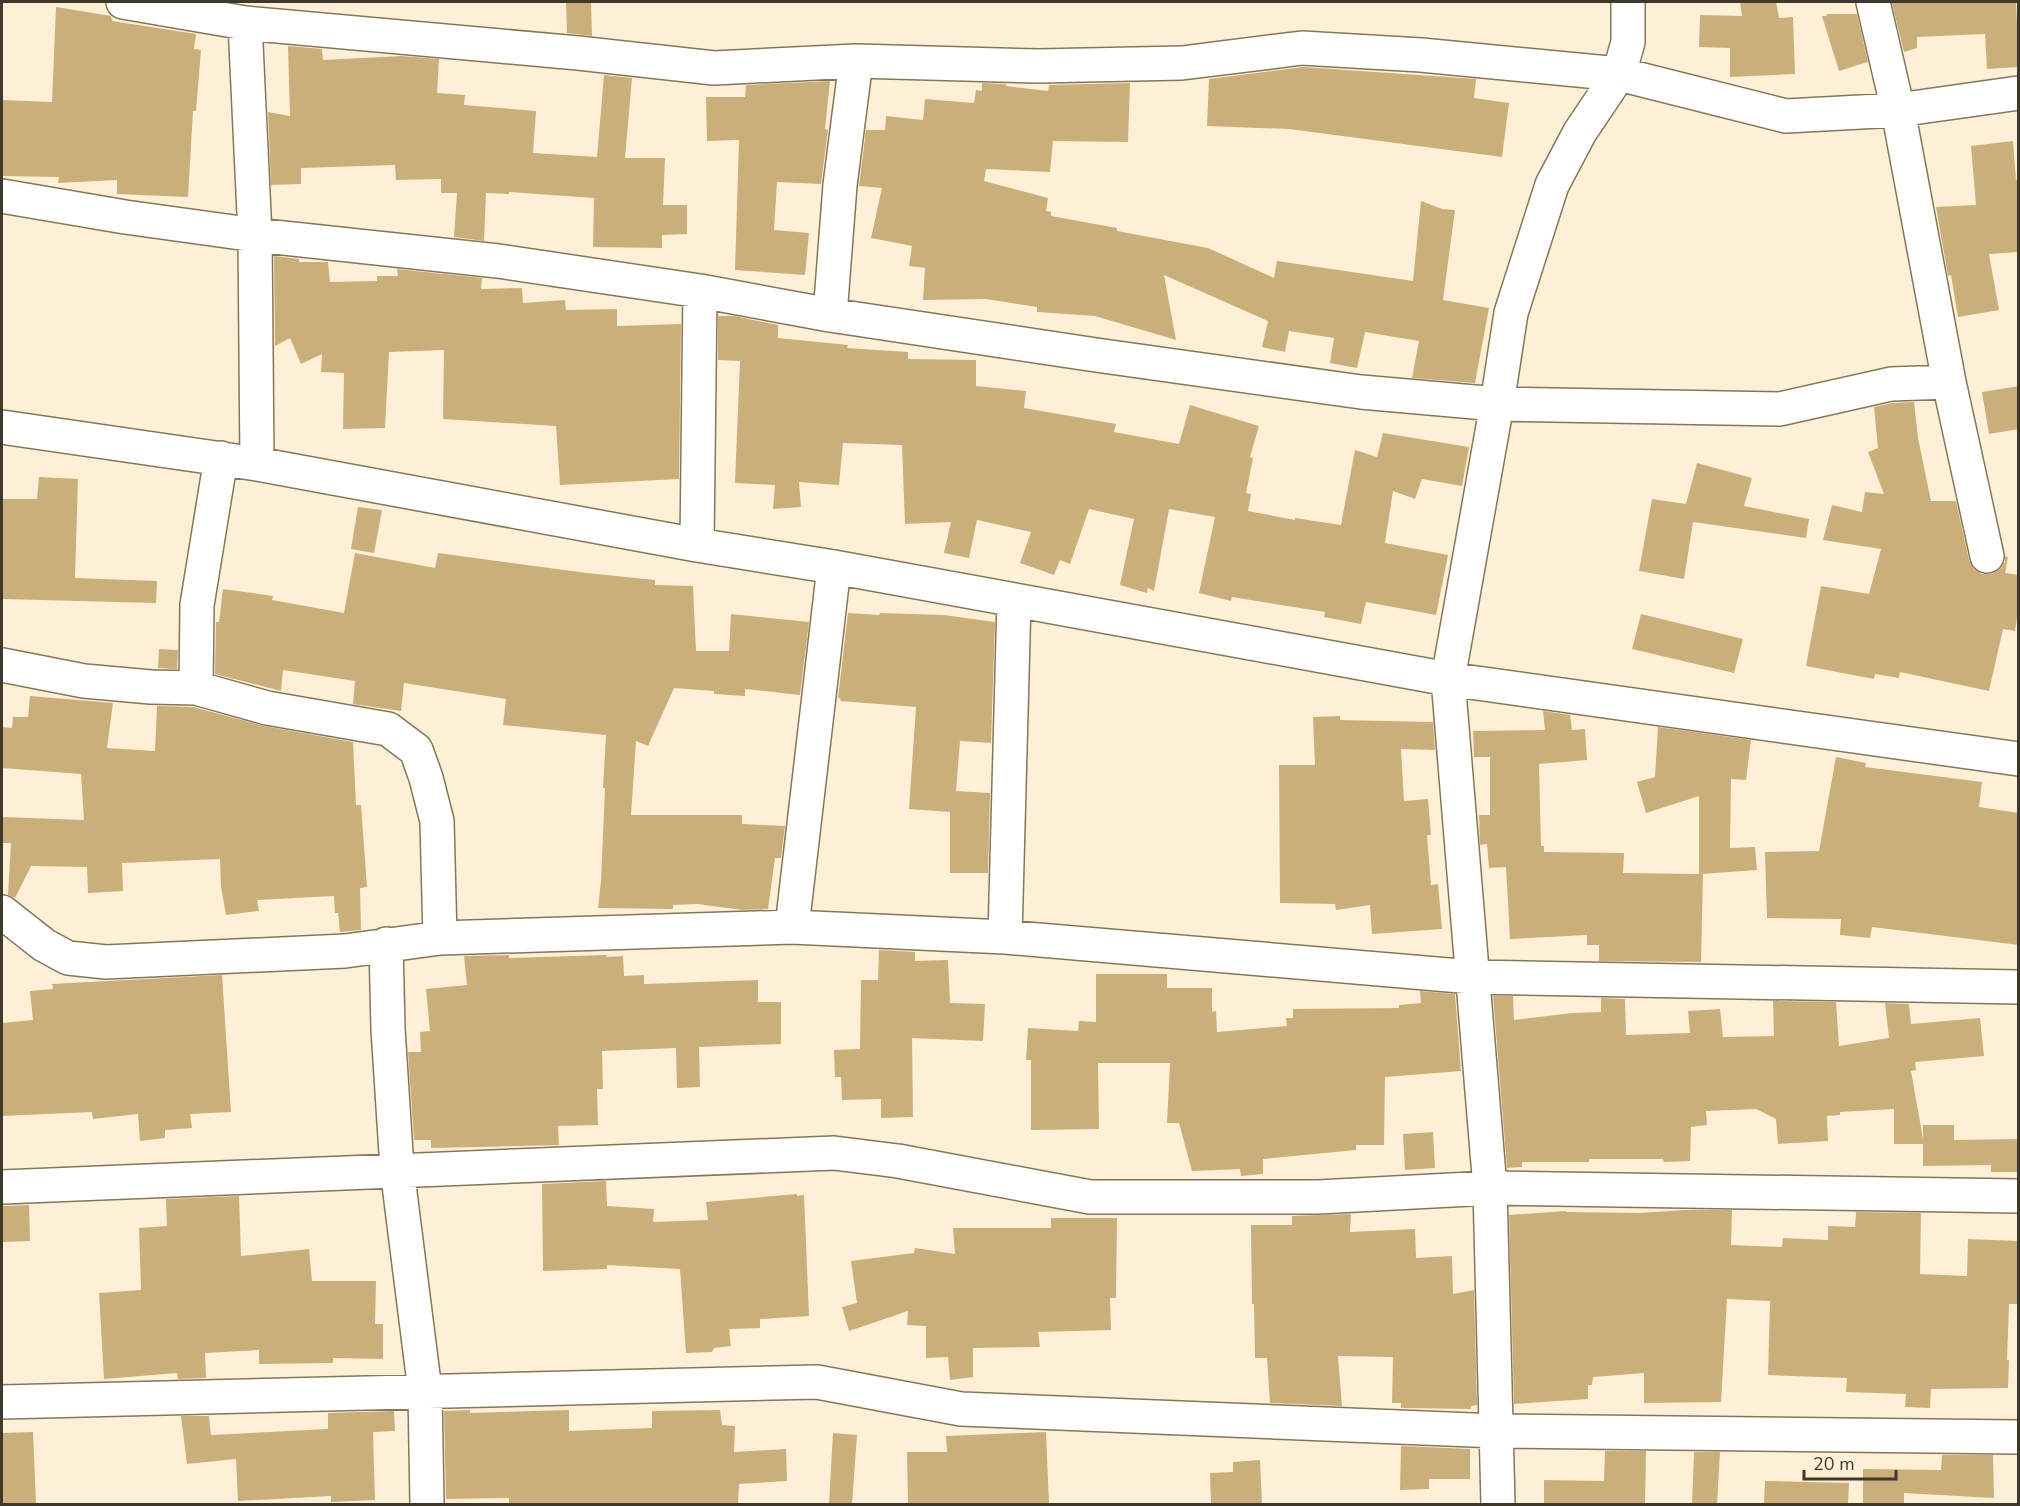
<svg xmlns="http://www.w3.org/2000/svg" width="2020" height="1506" font-family="'Nunito Sans',sans-serif">
<style>
.building{fill:#caaf7b}
.lines{fill:none;stroke-linecap:round;stroke-linejoin:round}
.minor-casing{stroke:#867659;stroke-width:36}
.minor{stroke:#fff;stroke-width:33}
</style>
<rect width="100%" height="100%" fill="#fef0d6"/>
<path class="building" d="M 566,2 L 591,2 L 592,36 L 567,33 Z
M 1740,2 L 1776,2 L 1779,18 L 1793,17 L 1795,74 L 1730,77 L 1730,48 L 1699,47 L 1700,15 L 1742,16 Z
M 1916,2 L 2016,2 L 2019,67 L 1987,69 L 1985,34 L 1917,37 L 1917,48 L 1904,52 L 1892,3 Z
M 56,7 L 111,16 L 112,21 L 196,34 L 194,49 L 201,50 L 196,111 L 193,111 L 188,197 L 117,194 L 117,180 L 58,183 L 59,177 L 2,176 L 2,100 L 52,102 Z
M 1827,14 L 1857,14 L 1868,62 L 1839,71 L 1822,16 L 1826,16 Z
M 288,46 L 322,49 L 323,60 L 402,56 L 439,59 L 437,93 L 465,95 L 464,105 L 536,111 L 533,153 L 597,157 L 604,75 L 632,78 L 625,158 L 665,158 L 663,205 L 687,205 L 687,234 L 662,235 L 662,248 L 593,247 L 594,198 L 509,192 L 509,194 L 486,193 L 484,241 L 454,237 L 457,193 L 441,193 L 441,179 L 396,180 L 395,165 L 301,168 L 301,184 L 271,185 L 268,112 L 290,116 Z
M 1303,67 L 1476,79 L 1474,98 L 1509,103 L 1502,157 L 1289,129 L 1207,126 L 1209,79 Z
M 830,81 L 825,129 L 828,130 L 821,184 L 777,182 L 774,230 L 809,233 L 805,275 L 735,270 L 739,140 L 707,141 L 706,97 L 745,97 L 746,85 Z
M 982,83 L 1006,84 L 1006,86 L 1048,91 L 1049,85 L 1130,83 L 1128,142 L 1053,141 L 1050,172 L 986,169 L 984,181 L 1048,198 L 1046,211 L 1051,212 L 1051,216 L 1117,228 L 1117,231 L 1208,248 L 1274,278 L 1277,261 L 1413,281 L 1421,201 L 1442,209 L 1455,210 L 1443,300 L 1489,308 L 1475,383 L 1412,378 L 1419,341 L 1365,332 L 1357,368 L 1330,363 L 1334,338 L 1289,331 L 1285,352 L 1262,347 L 1268,321 L 1164,275 L 1176,340 L 1095,316 L 1037,312 L 1037,307 L 986,299 L 923,300 L 925,268 L 909,266 L 912,246 L 871,238 L 882,188 L 859,186 L 866,130 L 885,130 L 886,116 L 923,120 L 925,99 L 974,103 L 976,90 L 982,91 Z
M 2013,141 L 2016,180 L 2019,179 L 2019,252 L 1989,254 L 1999,310 L 1958,317 L 1951,275 L 1948,276 L 1936,207 L 1976,205 L 1971,146 Z
M 274,256 L 299,259 L 299,262 L 328,262 L 330,282 L 377,281 L 377,276 L 398,276 L 397,269 L 482,278 L 481,289 L 522,288 L 523,303 L 565,300 L 566,310 L 617,309 L 617,326 L 681,324 L 679,479 L 560,485 L 556,426 L 443,419 L 444,350 L 389,352 L 385,428 L 343,429 L 344,373 L 321,372 L 322,354 L 301,364 L 290,338 L 275,346 Z
M 718,316 L 734,316 L 778,325 L 778,338 L 848,345 L 847,348 L 908,352 L 908,359 L 976,360 L 976,386 L 1026,391 L 1024,408 L 1116,424 L 1114,432 L 1179,444 L 1190,405 L 1259,426 L 1250,457 L 1253,458 L 1246,493 L 1251,494 L 1248,511 L 1295,520 L 1295,518 L 1341,525 L 1355,450 L 1377,457 L 1383,433 L 1469,447 L 1462,486 L 1422,479 L 1415,499 L 1393,491 L 1385,543 L 1448,555 L 1436,615 L 1366,602 L 1361,624 L 1324,617 L 1325,612 L 1232,597 L 1231,601 L 1199,593 L 1215,517 L 1169,509 L 1154,591 L 1148,588 L 1147,593 L 1120,585 L 1134,519 L 1089,509 L 1070,564 L 1060,560 L 1054,575 L 1020,563 L 1031,532 L 977,520 L 969,558 L 944,553 L 951,522 L 905,524 L 902,445 L 843,443 L 839,485 L 799,482 L 801,507 L 773,509 L 775,485 L 735,483 L 740,361 L 718,360 Z
M 2019,386 L 2019,429 L 1989,434 L 1982,392 Z
M 1914,402 L 1918,438 L 1931,501 L 1956,501 L 1969,560 L 1974,569 L 1982,574 L 1992,574 L 2000,569 L 2005,562 L 2005,556 L 2008,557 L 2005,573 L 2019,575 L 2019,604 L 2015,631 L 2003,629 L 1989,691 L 1900,672 L 1899,678 L 1875,674 L 1874,679 L 1806,666 L 1821,586 L 1869,594 L 1881,549 L 1823,540 L 1832,505 L 1862,512 L 1865,492 L 1884,494 L 1868,452 L 1878,448 L 1874,407 L 1893,403 Z
M 1697,463 L 1752,478 L 1744,506 L 1809,519 L 1806,538 L 1693,522 L 1684,579 L 1639,571 L 1652,499 L 1686,504 Z
M 39,477 L 78,479 L 75,578 L 157,581 L 156,603 L 2,599 L 2,499 L 37,499 Z
M 358,507 L 382,510 L 374,553 L 351,549 Z
M 355,553 L 435,568 L 438,553 L 587,573 L 655,580 L 655,585 L 693,586 L 696,651 L 729,651 L 731,614 L 809,622 L 800,695 L 745,689 L 745,696 L 714,694 L 714,691 L 674,688 L 648,746 L 636,741 L 631,815 L 742,815 L 742,824 L 785,826 L 781,858 L 775,858 L 768,909 L 743,910 L 697,904 L 673,905 L 673,909 L 598,908 L 601,881 L 605,788 L 603,788 L 606,735 L 503,725 L 506,699 L 404,683 L 401,711 L 353,704 L 355,681 L 283,670 L 281,691 L 215,674 L 216,622 L 219,622 L 223,589 L 273,596 L 272,600 L 344,613 Z
M 848,613 L 879,615 L 880,613 L 944,615 L 995,622 L 991,743 L 960,741 L 956,791 L 990,793 L 988,873 L 950,873 L 950,812 L 909,809 L 916,707 L 840,701 L 841,699 L 838,698 Z
M 1641,614 L 1743,639 L 1734,673 L 1632,649 Z
M 159,649 L 178,650 L 177,669 L 158,668 Z
M 30,696 L 113,703 L 107,748 L 155,751 L 157,706 L 193,707 L 264,726 L 353,742 L 356,805 L 361,805 L 367,887 L 360,888 L 361,930 L 340,932 L 338,913 L 335,913 L 334,896 L 257,900 L 259,911 L 226,915 L 221,887 L 220,859 L 122,863 L 123,891 L 88,893 L 87,867 L 31,866 L 15,898 L 8,895 L 11,843 L 2,843 L 2,817 L 84,820 L 81,774 L 2,768 L 2,727 L 12,728 L 13,717 L 28,717 Z
M 1543,711 L 1570,715 L 1572,730 L 1585,729 L 1587,760 L 1539,764 L 1541,846 L 1544,846 L 1544,852 L 1624,853 L 1623,873 L 1699,874 L 1699,796 L 1646,813 L 1637,782 L 1655,777 L 1658,727 L 1751,740 L 1746,780 L 1731,779 L 1730,848 L 1755,847 L 1757,870 L 1701,874 L 1703,874 L 1701,962 L 1599,961 L 1599,945 L 1587,945 L 1587,935 L 1510,939 L 1506,867 L 1489,868 L 1487,844 L 1480,845 L 1479,815 L 1490,815 L 1490,757 L 1474,757 L 1473,731 L 1545,730 Z
M 1340,716 L 1340,720 L 1433,722 L 1435,750 L 1401,749 L 1404,801 L 1428,799 L 1431,835 L 1427,835 L 1431,885 L 1438,884 L 1442,929 L 1372,934 L 1370,905 L 1336,910 L 1335,904 L 1280,903 L 1279,765 L 1315,765 L 1313,717 Z
M 1836,757 L 1866,763 L 1865,767 L 1982,782 L 1979,807 L 2019,813 L 2019,945 L 1872,927 L 1870,938 L 1840,935 L 1841,919 L 1767,918 L 1765,852 L 1819,851 Z
M 879,950 L 915,952 L 915,961 L 948,960 L 950,1003 L 985,1004 L 983,1041 L 912,1038 L 913,1117 L 881,1118 L 881,1099 L 842,1100 L 841,1077 L 835,1077 L 834,1050 L 860,1049 L 861,980 L 878,980 Z
M 509,955 L 509,958 L 607,955 L 606,957 L 623,956 L 624,976 L 644,975 L 644,984 L 758,980 L 758,1002 L 781,1002 L 781,1044 L 699,1047 L 700,1087 L 677,1088 L 676,1048 L 602,1051 L 603,1089 L 597,1089 L 598,1125 L 558,1126 L 559,1145 L 431,1148 L 431,1140 L 414,1140 L 408,1052 L 421,1052 L 420,1032 L 430,1031 L 426,989 L 467,985 L 464,956 Z
M 1096,974 L 1167,974 L 1167,988 L 1212,988 L 1212,1012 L 1216,1011 L 1217,1032 L 1287,1026 L 1286,1018 L 1293,1018 L 1293,1009 L 1399,1008 L 1399,1005 L 1421,1003 L 1420,991 L 1455,994 L 1461,1071 L 1385,1077 L 1384,1145 L 1356,1145 L 1356,1150 L 1263,1159 L 1263,1174 L 1241,1176 L 1240,1169 L 1192,1171 L 1179,1123 L 1167,1123 L 1170,1063 L 1098,1063 L 1099,1129 L 1031,1130 L 1031,1060 L 1026,1060 L 1028,1028 L 1078,1031 L 1079,1021 L 1096,1022 Z
M 222,975 L 231,1112 L 190,1114 L 192,1128 L 165,1130 L 165,1138 L 140,1141 L 138,1114 L 93,1119 L 92,1112 L 2,1116 L 2,1023 L 33,1020 L 30,991 L 53,989 L 52,984 Z
M 1493,996 L 1513,996 L 1514,1020 L 1572,1013 L 1601,1012 L 1601,998 L 1625,999 L 1626,1035 L 1690,1033 L 1688,1011 L 1720,1009 L 1723,1037 L 1774,1036 L 1773,1001 L 1836,1002 L 1839,1046 L 1889,1038 L 1885,1003 L 1909,1004 L 1911,1024 L 1980,1018 L 1984,1056 L 1915,1062 L 1916,1070 L 1911,1071 L 1923,1139 L 1923,1125 L 1954,1125 L 1954,1140 L 2019,1139 L 2019,1172 L 1991,1172 L 1991,1165 L 1923,1166 L 1923,1144 L 1894,1144 L 1894,1109 L 1840,1112 L 1840,1115 L 1827,1116 L 1828,1141 L 1778,1144 L 1776,1119 L 1756,1109 L 1706,1111 L 1707,1125 L 1691,1127 L 1690,1161 L 1664,1162 L 1663,1159 L 1589,1159 L 1589,1162 L 1522,1162 L 1522,1167 L 1507,1168 Z
M 1433,1132 L 1435,1168 L 1405,1170 L 1403,1134 Z
M 606,1181 L 607,1206 L 654,1209 L 653,1222 L 708,1220 L 706,1202 L 797,1194 L 797,1196 L 804,1195 L 809,1316 L 760,1319 L 760,1328 L 729,1329 L 731,1346 L 714,1348 L 712,1352 L 686,1353 L 680,1269 L 607,1265 L 607,1269 L 543,1271 L 542,1184 Z
M 239,1196 L 241,1256 L 309,1249 L 312,1281 L 376,1281 L 375,1324 L 383,1324 L 383,1359 L 333,1358 L 333,1363 L 259,1364 L 259,1350 L 205,1353 L 206,1378 L 178,1379 L 177,1373 L 104,1379 L 99,1293 L 141,1290 L 139,1228 L 167,1226 L 166,1199 Z
M 29,1205 L 30,1241 L 2,1242 L 2,1206 Z
M 1685,1210 L 1732,1210 L 1731,1245 L 1782,1247 L 1783,1238 L 1828,1240 L 1828,1226 L 1855,1227 L 1856,1212 L 1921,1213 L 1920,1274 L 1967,1276 L 1968,1239 L 2019,1241 L 2019,1304 L 2009,1304 L 2007,1360 L 2009,1360 L 2008,1388 L 1931,1389 L 1930,1408 L 1905,1407 L 1906,1394 L 1846,1392 L 1847,1378 L 1768,1375 L 1770,1301 L 1727,1299 L 1721,1402 L 1644,1403 L 1644,1373 L 1593,1377 L 1592,1385 L 1588,1385 L 1588,1399 L 1514,1404 L 1509,1215 L 1566,1211 L 1566,1212 L 1639,1213 Z
M 1351,1214 L 1350,1232 L 1415,1229 L 1416,1258 L 1452,1256 L 1453,1294 L 1474,1290 L 1477,1405 L 1471,1406 L 1471,1409 L 1401,1408 L 1401,1403 L 1392,1403 L 1393,1357 L 1338,1356 L 1342,1406 L 1270,1403 L 1267,1358 L 1255,1358 L 1254,1304 L 1252,1304 L 1251,1225 L 1292,1225 L 1292,1216 Z
M 1051,1218 L 1117,1218 L 1116,1298 L 1110,1298 L 1111,1330 L 1038,1332 L 1040,1347 L 973,1348 L 973,1377 L 950,1380 L 948,1357 L 926,1358 L 926,1326 L 907,1325 L 908,1311 L 849,1331 L 842,1307 L 857,1303 L 851,1261 L 914,1253 L 915,1248 L 955,1254 L 953,1228 L 1051,1228 Z
M 470,1410 L 470,1413 L 569,1410 L 569,1431 L 652,1428 L 652,1411 L 720,1410 L 722,1425 L 735,1426 L 734,1452 L 786,1449 L 787,1481 L 739,1484 L 738,1504 L 509,1504 L 509,1498 L 446,1499 L 444,1411 Z
M 394,1411 L 395,1431 L 373,1432 L 375,1500 L 331,1502 L 331,1496 L 238,1501 L 236,1459 L 187,1464 L 181,1416 L 209,1416 L 211,1435 L 328,1429 L 328,1413 Z
M 33,1432 L 36,1504 L 2,1504 L 2,1433 Z
M 1046,1432 L 1049,1504 L 908,1504 L 907,1452 L 947,1452 L 946,1436 Z
M 833,1433 L 857,1435 L 852,1504 L 829,1504 Z
M 1401,1446 L 1470,1449 L 1470,1479 L 1429,1479 L 1429,1489 L 1400,1490 Z
M 1605,1451 L 1646,1451 L 1645,1504 L 1544,1504 L 1544,1480 L 1604,1481 Z
M 1694,1452 L 1720,1452 L 1717,1504 L 1692,1504 Z
M 1942,1455 L 1993,1455 L 1994,1498 L 1904,1493 L 1904,1504 L 1863,1504 L 1863,1469 L 1941,1470 Z
M 1260,1460 L 1262,1504 L 1211,1504 L 1210,1473 L 1233,1472 L 1233,1462 Z
M 1765,1481 L 1849,1483 L 1848,1504 L 1764,1504 Z"/>
<g class="lines">
<g class="minor-casing">
<path id="minor" d="M 123,2 L 245,23 L 578,53 L 714,68 L 856,61 L 1038,66 L 1182,63 L 1302,48 L 1421,55 L 1619,74 L 1786,116 L 1898,110 L 2018,93
M 1873,2 L 1898,110 L 1949,382 L 1987,556
M 245,23 L 255,235 L 257,464
M 2,196 L 125,217 L 255,235 L 498,261 L 700,291 L 830,315 L 1096,355 L 1361,392 L 1497,404 L 1780,409 L 1891,384 L 1949,382
M 830,315 L 840,185 L 856,61
M 2,427 L 257,464 L 697,545 L 834,567 L 1448,679 L 2018,759
M 697,545 L 700,291
M 2,665 L 84,681 L 151,687 L 196,688 L 267,708 L 388,729 L 416,750 L 426,778 L 437,821 L 440,938
M 196,688 L 197,605 L 221,458
M 2,912 L 44,945 L 68,958 L 106,962 L 345,951 L 440,938 L 792,927 L 1005,937 L 1472,977 L 2018,987
M 792,927 L 834,567
M 1005,937 L 1014,600
M 386,944 L 388,1029 L 397,1169 L 425,1391 L 427,1504
M 2,1187 L 834,1153 L 898,1161 L 1090,1197 L 1318,1197 L 1490,1188 L 2018,1196
M 2,1402 L 817,1382 L 961,1409 L 1497,1431 L 2018,1437
M 1498,1504 L 1490,1188 L 1448,679 L 1497,404 L 1511,313 L 1552,185 L 1580,132 L 1619,74 L 1628,42 L 1628,2"/>
</g>
<use href="#minor" class="minor"/>
</g>
<rect width="2020" height="1506" fill="none" stroke="#3f392c" stroke-width="6"/>
<path d="M1804 1470v9h92v-9" fill="none" stroke="#3f392c" stroke-width="3"/>
<text x="1813" y="1470" font-size="18" fill="#3f392c" stroke="#fef0d6" stroke-width="4.5" paint-order="stroke">20 m</text>
</svg>
